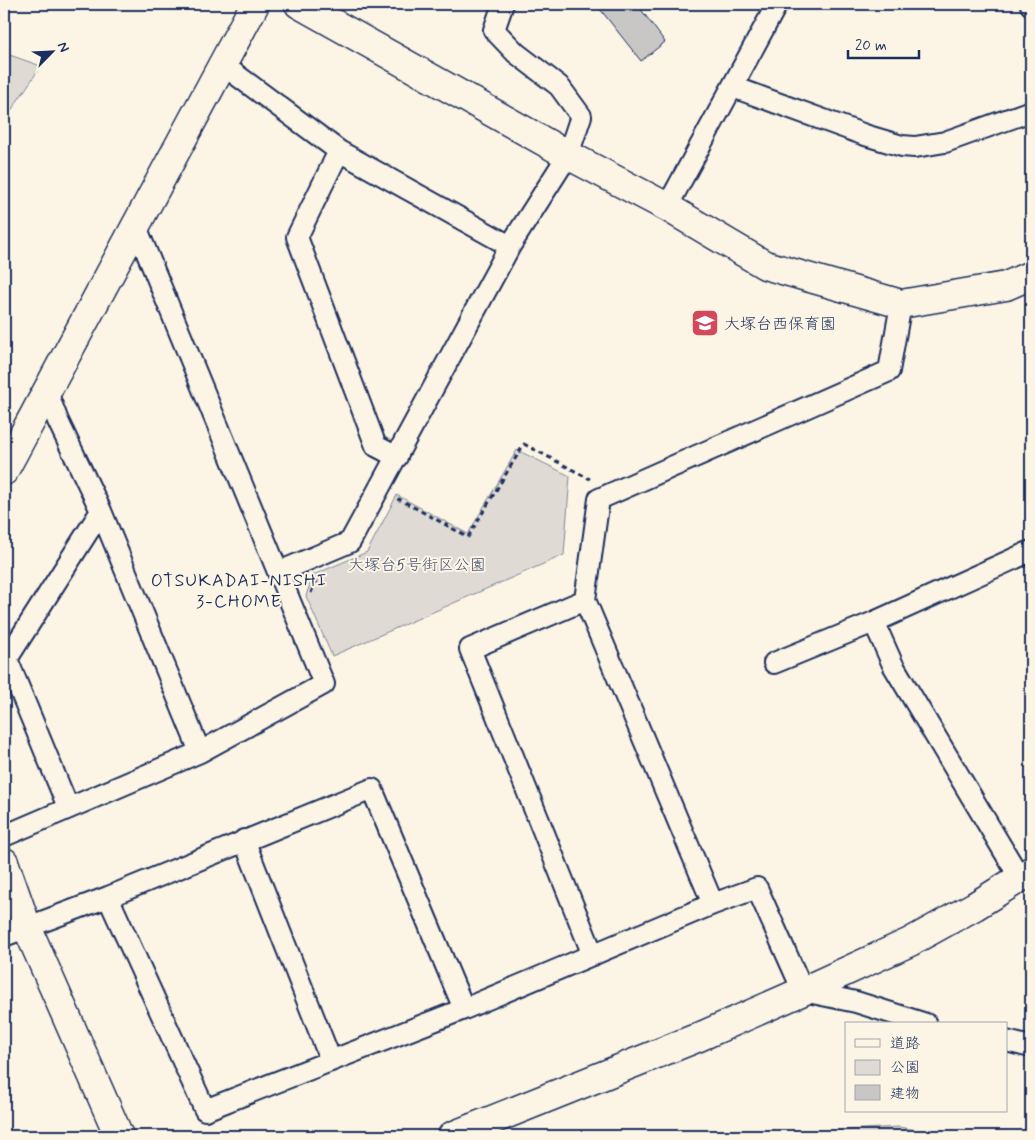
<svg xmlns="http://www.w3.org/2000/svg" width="1035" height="1140" font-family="Mynerve,'Klee One',sans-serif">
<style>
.green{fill:#dfdbd4;stroke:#7d8599}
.building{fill:#c8c7c6;stroke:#1b2f5e}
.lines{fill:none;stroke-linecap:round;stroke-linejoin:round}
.street-casing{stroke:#1b2f5e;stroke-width:24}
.secondary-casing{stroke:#1b2f5e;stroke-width:31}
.path{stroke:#1b2f5e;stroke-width:3;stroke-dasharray:5 4;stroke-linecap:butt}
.street{stroke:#fcf5e5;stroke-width:20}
.secondary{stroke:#fcf5e5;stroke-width:28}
.labels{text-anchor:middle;stroke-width:4;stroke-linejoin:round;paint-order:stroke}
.poi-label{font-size:16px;fill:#1b2f5e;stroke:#fcf5e5;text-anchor:start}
.park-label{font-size:16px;fill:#425176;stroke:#fcf5e5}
.neighbourhood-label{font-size:18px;letter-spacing:1px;fill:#1b2f5e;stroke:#fcf5e5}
</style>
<rect width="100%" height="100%" fill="#fcf5e5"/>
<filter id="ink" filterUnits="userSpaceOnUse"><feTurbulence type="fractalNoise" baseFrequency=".02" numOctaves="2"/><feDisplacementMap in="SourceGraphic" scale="10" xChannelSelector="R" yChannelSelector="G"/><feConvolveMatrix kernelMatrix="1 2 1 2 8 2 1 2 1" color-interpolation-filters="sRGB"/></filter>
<g filter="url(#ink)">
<path class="green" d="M 4,53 L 41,66 L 4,121 Z
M 517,450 L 570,476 L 564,555 L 332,656 L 306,596 L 313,575 L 367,552 L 397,495 L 468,534 Z
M 899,1127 L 950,1136 L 759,1136 L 761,1135 Z"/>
<path class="building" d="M 596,4 L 637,4 L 665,42 L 641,61 Z"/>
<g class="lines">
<g class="street-casing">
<path id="street" d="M 1031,4 L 1031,5
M 223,65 L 339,151 L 510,246
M 733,87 L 865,135 L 902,146 L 915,147 L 945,142 L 1031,111
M 339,151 L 297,237 L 376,446 L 397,457
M 667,207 L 777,4
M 47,392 L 58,421 L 101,511 L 200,752
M 279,572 L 350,542 L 510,246 L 568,155 L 581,116 L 559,86 L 516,53 L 494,30 L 503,4
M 585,600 L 470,649 L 593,955
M 874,622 L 893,665 L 1020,878
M 774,663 L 874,622 L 1031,551
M 68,807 L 7,659 L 101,511
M 4,836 L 200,752 L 324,684 L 135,224
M 244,840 L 331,1061
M 108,897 L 205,1110 L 464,1009 L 713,904 L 757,888 L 803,991 L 856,1002 L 926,1024
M 713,904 L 585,600 L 599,499 L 889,371 L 901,304
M 4,936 L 108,897 L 372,789 L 464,1009
M 1006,1041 L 1031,1047"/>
</g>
<g class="secondary-casing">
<path id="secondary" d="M 299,4 L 568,155 L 667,207 L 765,265 L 901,304 L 1006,286 L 1031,275
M 4,471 L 255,4
M 4,862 L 27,927 L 119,1136
M 452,1136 L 699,1037 L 803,991 L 910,942 L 975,906 L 1031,871"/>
</g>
<path class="path" d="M 398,501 L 399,499 L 468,537 L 524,444 L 590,479
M 311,593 L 316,580"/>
<use href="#street" class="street"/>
<use href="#secondary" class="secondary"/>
</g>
</g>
<defs>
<g id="school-square" transform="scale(1.4375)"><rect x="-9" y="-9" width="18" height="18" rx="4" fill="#d1495b" stroke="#fcf5e5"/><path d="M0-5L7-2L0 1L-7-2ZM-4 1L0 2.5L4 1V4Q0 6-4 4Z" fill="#fff"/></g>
</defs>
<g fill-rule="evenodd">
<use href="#school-square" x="705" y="323"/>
</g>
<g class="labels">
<g class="poi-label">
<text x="724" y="329">大塚台西保育園</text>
</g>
<g class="park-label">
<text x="417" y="570">大塚台5号街区公園</text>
</g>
<g class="neighbourhood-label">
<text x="239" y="586">OTSUKADAI-NISHI<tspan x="239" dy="21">3-CHOME</tspan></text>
</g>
</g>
<rect width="1035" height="1140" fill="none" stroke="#fcf5e5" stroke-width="20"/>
<rect x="10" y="10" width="1015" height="1120" fill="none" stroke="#1b2f5e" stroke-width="2" filter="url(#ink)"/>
<rect x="845" y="1022" width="162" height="90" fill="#fcf5e5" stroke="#a2a6af"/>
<rect x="855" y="1039" width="25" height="8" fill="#fcf5e5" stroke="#a2a6af"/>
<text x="890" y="1048" font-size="15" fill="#1b2f5e">道路</text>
<rect x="855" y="1060" width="25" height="15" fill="#dfdbd4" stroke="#a2a6af"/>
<text x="890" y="1072" font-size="15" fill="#1b2f5e">公園</text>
<rect x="855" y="1085" width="25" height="15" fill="#c8c7c6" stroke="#a2a6af"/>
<text x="890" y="1098" font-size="15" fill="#1b2f5e">建物</text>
<g transform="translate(52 52) rotate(66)" stroke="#fcf5e5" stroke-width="4" paint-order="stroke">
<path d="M0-4L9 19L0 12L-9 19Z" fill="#1b2f5e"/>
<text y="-8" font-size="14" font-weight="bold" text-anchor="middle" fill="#1b2f5e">N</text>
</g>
<path d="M848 50v8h71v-8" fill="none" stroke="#1b2f5e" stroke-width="2.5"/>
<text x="855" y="50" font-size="15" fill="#1b2f5e" stroke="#fcf5e5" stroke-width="4" paint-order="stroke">20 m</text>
</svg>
